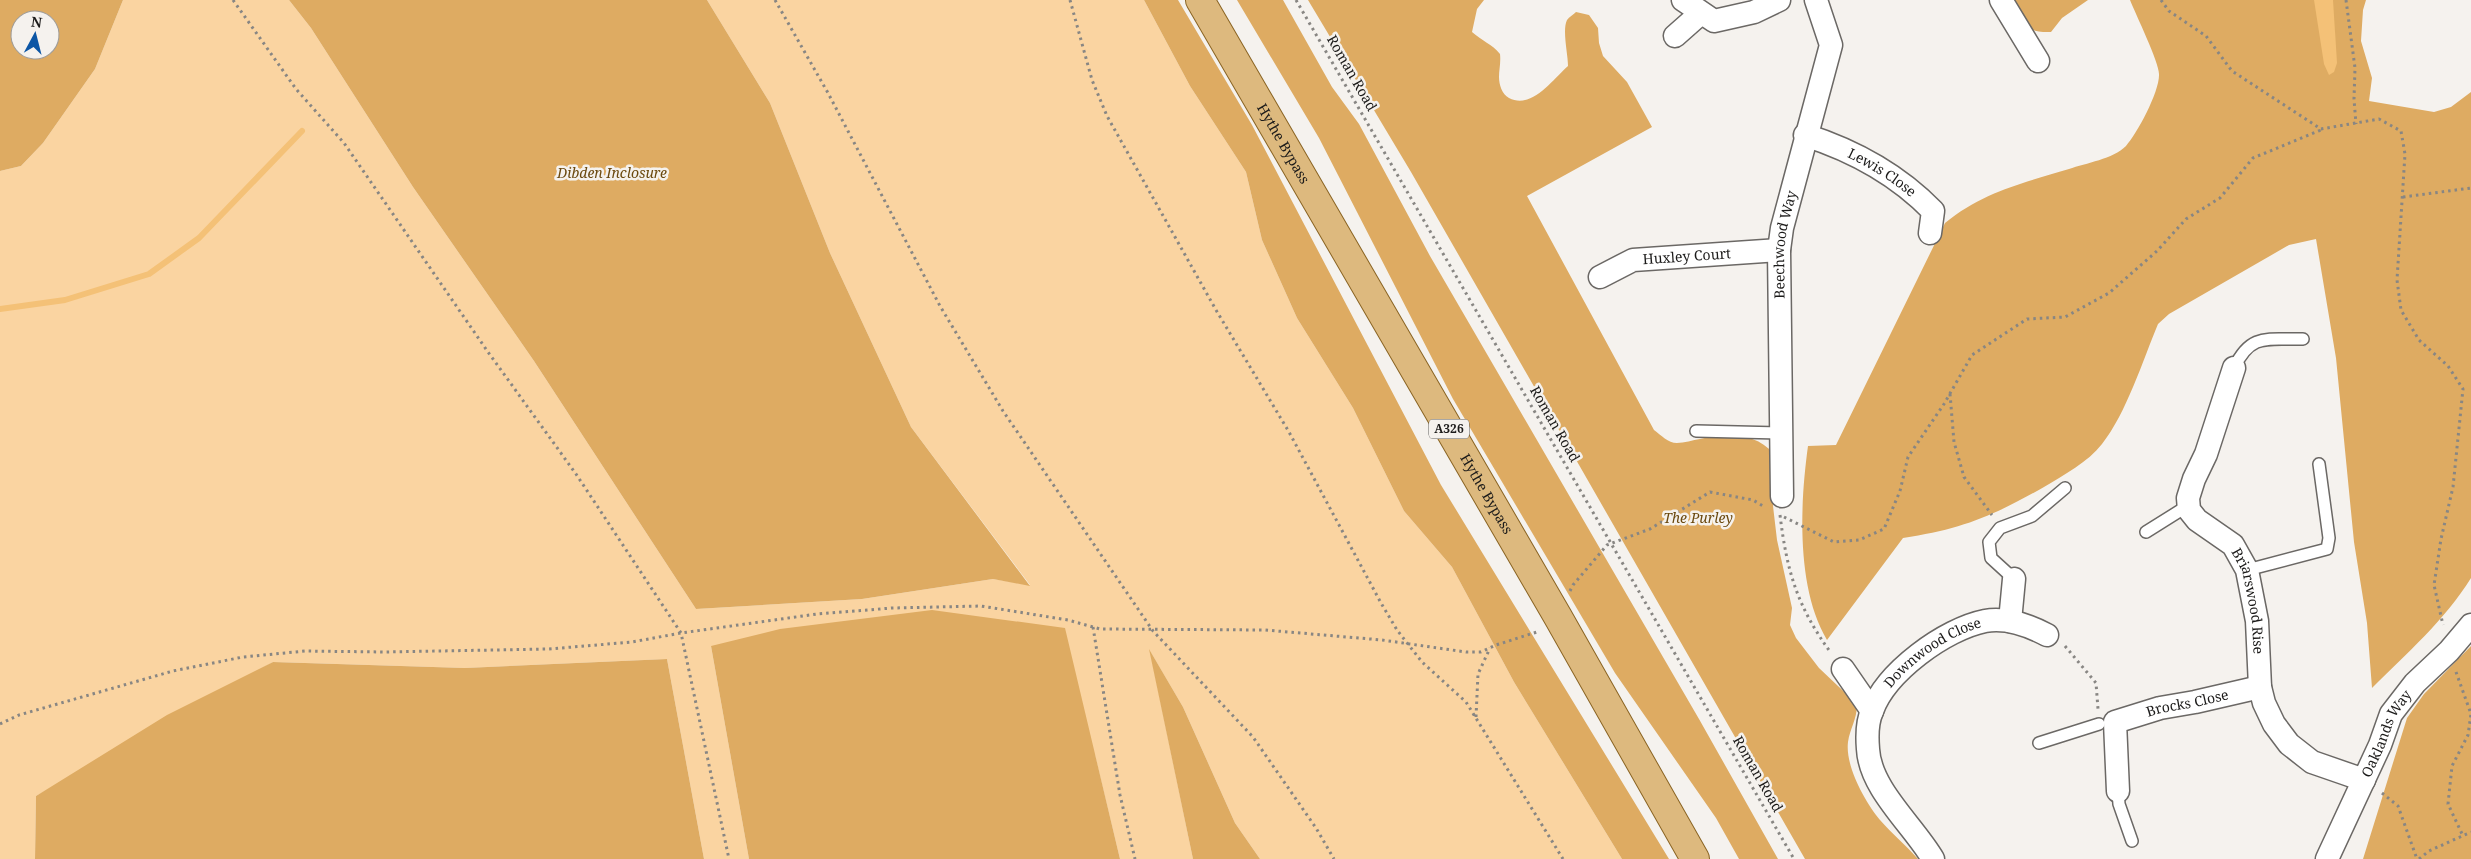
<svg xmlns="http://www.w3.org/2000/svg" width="2471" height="859" font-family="'Noto Serif',serif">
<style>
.green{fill:#fad4a1}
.forest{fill:#deab62;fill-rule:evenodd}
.water{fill:#f4c177}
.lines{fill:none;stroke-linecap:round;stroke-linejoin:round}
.stream{stroke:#f4c177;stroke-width:6}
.lane-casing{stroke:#6b6865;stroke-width:14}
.street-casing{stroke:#6b6865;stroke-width:25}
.primary-casing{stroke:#8a6423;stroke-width:30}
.path{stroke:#888683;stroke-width:3;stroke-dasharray:2.5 4;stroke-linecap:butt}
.lane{stroke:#fff;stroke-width:11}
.street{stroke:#fff;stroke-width:22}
.primary{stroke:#ddb97e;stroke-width:28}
.labels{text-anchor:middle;stroke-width:5;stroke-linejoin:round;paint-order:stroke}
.shield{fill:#f5f2ee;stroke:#5d5c5a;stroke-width:1}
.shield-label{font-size:12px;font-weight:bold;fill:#1c1b1a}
.street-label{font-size:14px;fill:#1c1b1a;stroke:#f5f2ee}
.park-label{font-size:14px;font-style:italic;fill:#6b490f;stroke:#f5f2ee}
</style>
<rect width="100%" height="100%" fill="#f5f2ee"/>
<path class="green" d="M 123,0 L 289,0 L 311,28 L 413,187 L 534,361 L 696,609 L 862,599 L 993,579 L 1030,585 L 911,427 L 830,253 L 770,103 L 707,0 L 1144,0 L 1190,86 L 1246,172 L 1262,240 L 1297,318 L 1353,408 L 1404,511 L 1452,567 L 1514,682 L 1622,859 L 1260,859 L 1235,823 L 1183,707 L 1150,651 L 1193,859 L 1120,859 L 1095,755 L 711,646 L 749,859 L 704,859 L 667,659 L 465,668 L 273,662 L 36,796 L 35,859 L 0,859 L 0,171 L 21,166 L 43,143 L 95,69 Z"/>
<path class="forest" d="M 0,0 L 123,0 L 95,69 L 43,143 L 21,166 L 0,171 ZM 20,20 L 50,20 L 50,50 L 20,50 Z
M 289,0 L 707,0 L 770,103 L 830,253 L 911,427 L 1030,586 L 993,579 L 862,599 L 696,609 L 534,361 L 413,187 L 311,28 Z
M 1144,0 L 1178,0 L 1252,125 L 1441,485 L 1669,859 L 1622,859 L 1514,682 L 1452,567 L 1404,511 L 1353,408 L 1297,318 L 1262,240 L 1246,172 L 1190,86 Z
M 1237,0 L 1283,0 L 1332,87 L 1359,124 L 1430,256 L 1699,719 L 1778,859 L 1739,859 L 1716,818 L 1615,673 L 1453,399 L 1319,138 Z
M 1308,0 L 1484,0 L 1477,9 L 1472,32 C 1482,41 1492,44 1500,54 C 1501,62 1499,70 1499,77 C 1499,85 1502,94 1509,98 C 1532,110 1553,79 1568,66 C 1568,54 1562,30 1567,20 C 1569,17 1574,14 1576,12 L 1589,15 L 1598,28 L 1599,43 L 1603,56 L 1627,82 L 1652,127 L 1527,196 L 1654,430 C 1661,435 1668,443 1677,443 C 1684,443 1693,440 1700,439 C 1725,433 1755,432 1773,453 L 1773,506 L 1777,540 L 1792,608 L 1790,625 L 1796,638 L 1819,668 L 1857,704 C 1857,720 1850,728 1848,742 C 1845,766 1865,802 1880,820 C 1892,834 1906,845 1918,859 L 1805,859 L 1411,172 Z
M 2010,0 L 2088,0 L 2062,18 L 2051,32 C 2024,33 2022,22 2010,0 Z
M 2130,0 L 2366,0 L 2363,10 L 2361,41 L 2372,78 L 2369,101 L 2434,112 L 2451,107 L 2471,92 L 2471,578 C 2445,620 2407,653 2372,688 L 2367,623 L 2354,542 L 2336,358 L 2316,239 L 2289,245 L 2169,314 L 2158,324 C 2143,360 2126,414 2102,444 C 2088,462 2064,475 2044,487 C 1993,516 1962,529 1903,538 L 1827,640 C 1796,588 1800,504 1808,446 L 1836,445 L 1945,223 C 1983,192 2023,183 2069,169 C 2086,163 2113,159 2126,146 C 2137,134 2160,91 2159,74 C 2159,62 2136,15 2130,0 Z
M 932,610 L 1065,628 L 1120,859 L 749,859 L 711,646 L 780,629 Z
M 2471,646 L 2471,859 L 2363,859 L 2407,718 L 2424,694 Z
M 1149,649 L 1183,707 L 1235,823 L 1260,859 L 1193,859 Z
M 667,659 L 704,859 L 35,859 L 36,796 L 167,715 L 273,662 L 465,668 Z"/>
<path class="water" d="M 2314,0 L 2333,0 L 2337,63 L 2334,72 L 2329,75 L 2324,64 Z"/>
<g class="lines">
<path class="stream" d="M 0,309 L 65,300 L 149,274 L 199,238 L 302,131"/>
<g class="lane-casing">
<path id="lane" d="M 2234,368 C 2251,332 2268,340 2303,339
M 1696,431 L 1781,433
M 2146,532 L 2189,505
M 2247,570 L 2327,549 L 2329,538 L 2319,464
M 2014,579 L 1991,558 L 1989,542 L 2000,528 L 2032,516 L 2065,488
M 2039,743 L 2099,724
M 2118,791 L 2119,804 L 2132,841"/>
</g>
<g class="street-casing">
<g id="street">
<path d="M 1683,0 L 1714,21 L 1754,12 L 1779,0"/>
<path d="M 2001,0 L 2038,61"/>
<path d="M 1675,36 L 1701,13"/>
<path id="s1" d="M 1805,135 C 1852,150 1898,175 1933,211 L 1930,233"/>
<path id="s2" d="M 1600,277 L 1633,260 L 1779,250"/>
<path id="s3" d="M 2234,368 L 2206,454 L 2194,479 L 2188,498 L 2189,510 L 2197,520 L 2233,545 L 2247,570 L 2257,621 L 2260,687 L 2264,703 L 2274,724 L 2289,744 L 2312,762 L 2364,780"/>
<path id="s4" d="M 1782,496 L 1779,250 L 1782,228 L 1831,45 L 1816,0"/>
<path d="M 2010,621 L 2014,579"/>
<path d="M 1843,669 L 1872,711"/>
<path id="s5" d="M 2118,791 L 2115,722 L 2160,708 L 2195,702 L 2260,687"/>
<path id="s6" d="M 1933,859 C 1913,825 1870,789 1868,749 C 1867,737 1867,722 1872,711 C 1886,672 1945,629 1985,621 C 2007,617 2028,625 2047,635"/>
<path id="s7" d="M 2327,859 L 2380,745 L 2391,714 L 2415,683 L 2449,651 L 2471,625"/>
</g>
</g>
<g class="primary-casing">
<g id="primary">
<path id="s8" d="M 1200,0 L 1558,617 L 1695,859"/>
</g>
</g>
<path class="path" d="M 233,0 L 296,89 L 344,143 L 488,352 L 576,474 L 681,633 L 729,859
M 775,0 L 828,93 L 940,306 L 1003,411 L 1153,631 L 1253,737 L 1316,828 L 1334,859
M 1070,0 L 1092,80 L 1107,116 L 1216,310 L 1289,432 L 1381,603 L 1397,630 L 1422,662 L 1466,702 L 1563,859
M 1296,0 L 1794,859
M 2161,0 L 2169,11 L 2206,36 L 2232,71 L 2321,129 L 2379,119 L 2401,131 L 2405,154 L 2397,280 L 2401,310 L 2419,340 L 2448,366 L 2463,389 L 2453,487 L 2441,539 L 2434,585 L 2443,625
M 2346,0 L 2355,68 L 2354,99 L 2356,124
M 2403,197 L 2471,188
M 1950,394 L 1954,442 L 1964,477 L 1992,515
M 1780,515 C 1787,572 1797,606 1831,653
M 1784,517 L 1834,542 L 1859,540 L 1884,529 L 1900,491 L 1908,457 L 1944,404 L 1972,355 L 2027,319 L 2065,317 L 2109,293 L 2157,251 L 2186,219 L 2220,198 L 2253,158 L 2321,130
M 1570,591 L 1573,585 L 1607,545 L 1650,529 L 1710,492 L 1753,500 L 1763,506
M 1093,627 L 1120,795 L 1135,859
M 2065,646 L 2096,683 L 2098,709
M 2456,672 L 2471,714 L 2468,735 L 2452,766 L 2448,804 L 2463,836
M 1476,717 L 1478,674 L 1490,648
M 0,724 L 19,715 L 173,671 L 243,657 L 305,651 L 384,652 L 549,649 L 632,642 L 681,633 L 817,614 L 892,608 L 981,606 L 1068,620 L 1100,629 L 1265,630 L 1382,640 L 1466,652 L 1481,652 L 1496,645 L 1540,631
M 2382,793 L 2398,806 L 2417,859
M 2419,859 L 2429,851 L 2471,832"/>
<use href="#lane" class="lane"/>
<use href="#street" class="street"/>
<use href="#primary" class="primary"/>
</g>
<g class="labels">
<rect class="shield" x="1429" y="419.5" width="40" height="19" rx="4"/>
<g class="shield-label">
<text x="1449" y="433">A326</text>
</g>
<g class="street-label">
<text transform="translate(1352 73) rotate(60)" y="5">Roman Road</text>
<text dy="5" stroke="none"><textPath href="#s8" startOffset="166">Hythe Bypass</textPath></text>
<text dy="5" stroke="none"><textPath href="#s1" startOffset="86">Lewis Close</textPath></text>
<text dy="5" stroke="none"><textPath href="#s4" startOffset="252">Beechwood Way</textPath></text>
<text dy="5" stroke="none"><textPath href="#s2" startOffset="91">Huxley Court</textPath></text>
<text transform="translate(1555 424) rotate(60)" y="5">Roman Road</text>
<text dy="5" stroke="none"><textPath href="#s8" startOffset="571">Hythe Bypass</textPath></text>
<text dy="5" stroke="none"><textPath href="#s3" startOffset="266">Briarswood Rise</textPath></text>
<text dy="5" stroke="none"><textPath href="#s6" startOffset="255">Downwood Close</textPath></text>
<text dy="5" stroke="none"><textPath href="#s5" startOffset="144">Brocks Close</textPath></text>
<text dy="5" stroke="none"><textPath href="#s7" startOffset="139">Oaklands Way</textPath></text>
<text transform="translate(1758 774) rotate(60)" y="5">Roman Road</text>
</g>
<g class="park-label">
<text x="612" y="178">Dibden Inclosure</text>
<text x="1698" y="523">The Purley</text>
</g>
</g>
<g transform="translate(35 35) rotate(7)"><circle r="24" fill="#f5f2ee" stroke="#9e9c99"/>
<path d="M0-4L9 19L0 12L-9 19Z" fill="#0c56a5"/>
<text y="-8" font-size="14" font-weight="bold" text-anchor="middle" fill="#1c1b1a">N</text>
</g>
</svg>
